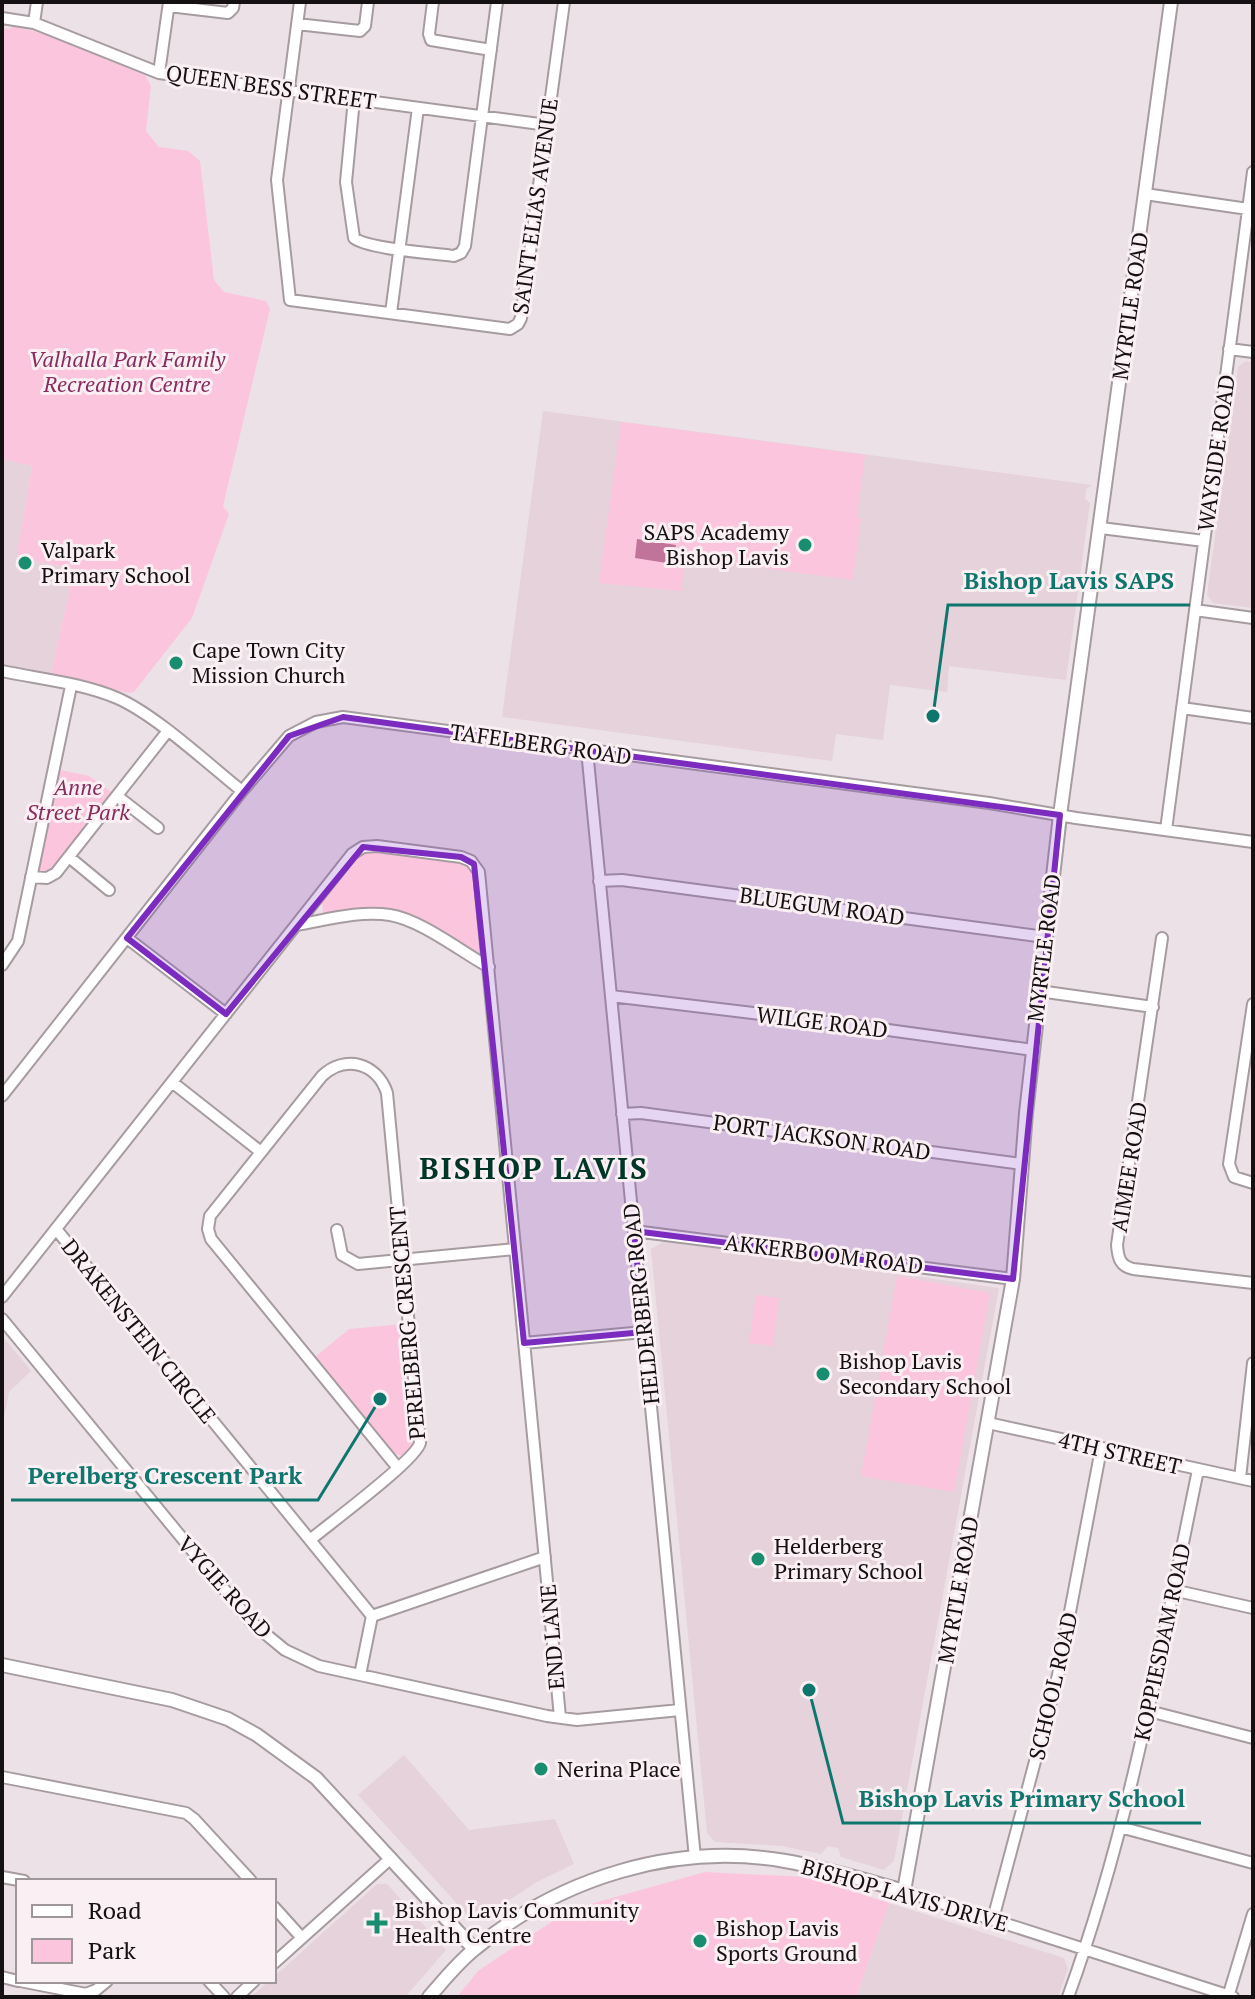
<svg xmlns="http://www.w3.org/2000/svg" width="1255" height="1999" font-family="'PT Serif',serif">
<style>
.built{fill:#e5d2da}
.green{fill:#fcc5de}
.water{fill:#c17499}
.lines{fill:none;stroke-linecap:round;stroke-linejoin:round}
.minor-casing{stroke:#a69ca0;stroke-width:14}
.tertiary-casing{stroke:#a69ca0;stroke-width:16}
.minor{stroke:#fff;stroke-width:10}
.tertiary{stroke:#fff;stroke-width:12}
.marked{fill:#7b2cbf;fill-opacity:0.2;stroke:#7b2cbf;stroke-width:6;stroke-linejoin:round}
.poi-dot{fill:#188d6f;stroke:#faeff3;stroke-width:3}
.labels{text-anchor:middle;stroke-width:6;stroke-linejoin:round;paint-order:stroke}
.street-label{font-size:22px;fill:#151113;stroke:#faeff3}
.park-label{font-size:22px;font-style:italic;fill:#882b5e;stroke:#faeff3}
.poi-label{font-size:22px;fill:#151113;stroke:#faeff3;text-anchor:start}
.district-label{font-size:30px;font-weight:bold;letter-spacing:2px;fill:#003628;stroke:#faeff3}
.leader{fill:none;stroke:#0f766e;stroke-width:3}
.callout-dot{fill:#0f766e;stroke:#faeff3;stroke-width:3}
.callout-label{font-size:24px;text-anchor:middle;font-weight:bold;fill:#0f766e;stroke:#faeff3;stroke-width:6;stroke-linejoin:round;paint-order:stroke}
</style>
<rect width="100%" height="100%" fill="#ece1e6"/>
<path class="built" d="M 1246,361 L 1253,362 L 1253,608 L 1213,603 L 1207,595 L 1238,367 Z
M 543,411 L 1092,485 L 1086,489 L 1085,499 L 1090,503 L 1066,680 L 949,666 L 947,692 L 890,685 L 883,740 L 836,734 L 832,761 L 502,717 Z
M 2,459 L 32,465 L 17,555 L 21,558 L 74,569 L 51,674 L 2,664 Z
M 665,1241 L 999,1288 L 894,1861 L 884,1870 L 841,1857 L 838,1848 L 832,1847 L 828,1846 L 821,1854 L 782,1846 L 715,1842 L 707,1833 L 651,1249 Z
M 2,1336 L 31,1371 L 9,1392 L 2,1428 Z
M 404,1755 L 469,1830 L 555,1819 L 574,1864 L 537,1882 L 480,1919 L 470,1918 L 358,1795 Z
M 377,1884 L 387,1884 L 446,1950 L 405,1997 L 251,1997 L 269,1981 L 274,1981 L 274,1977 Z
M 889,1903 L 1064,1958 L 1068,1969 L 1058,1997 L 856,1997 Z"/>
<path class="green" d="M 13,25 L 53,37 L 145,75 L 151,86 L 146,131 L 159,147 L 188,151 L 200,161 L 214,280 L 224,292 L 266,301 L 270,309 L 223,506 L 229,514 L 192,618 L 134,692 L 128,693 L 51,674 L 74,569 L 21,558 L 17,554 L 32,466 L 2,459 L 2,28 L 10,29 Z
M 621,422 L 865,455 L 857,517 L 861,518 L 853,580 L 686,558 L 681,591 L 599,583 Z
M 60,770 L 89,776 L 114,794 L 51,873 L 40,872 L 40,864 Z
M 366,851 L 462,862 L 469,866 L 475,877 L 481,951 L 473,953 L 416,919 L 327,915 L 323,912 L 322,901 L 357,856 Z
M 897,1276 L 990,1293 L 954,1492 L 861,1476 Z
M 756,1295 L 779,1298 L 773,1346 L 749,1343 Z
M 404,1324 L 417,1443 L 404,1457 L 391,1452 L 314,1358 L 349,1329 Z
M 705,1872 L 807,1877 L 889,1903 L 856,1997 L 457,1997 L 478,1971 L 569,1910 Z"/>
<path class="water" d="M 637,539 L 676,545 L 673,564 L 635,558 Z"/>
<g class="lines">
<g class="minor-casing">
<path id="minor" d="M 300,2 L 277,180 L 290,300 L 510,329 L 518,324 L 521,318 L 564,2
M 433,2 L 429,34 L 431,40 L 491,50
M 169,6 L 228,13 L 233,8 L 234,2
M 2,18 L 34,23 L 159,73 L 547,125
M 34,23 L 37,2
M 297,24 L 360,31 L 365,26 L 368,2
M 159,73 L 169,2
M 354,99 L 346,182 L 354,238 C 367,249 433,253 454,256 L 461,253 L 465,246 L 497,2
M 1145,194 L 1248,209
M 391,313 L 418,108
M 1229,349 L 1253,352
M 1101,528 L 1204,541
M 1195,610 L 1253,618
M 2,671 C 40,679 82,683 117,698 C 156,715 208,764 242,791
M 1182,708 L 1253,718
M 587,750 L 695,1858
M 117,796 L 158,828
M 1166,830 L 1253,172
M 69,857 L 109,890
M 31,877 L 47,878 L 56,873 L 167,732
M 599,881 L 622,880 L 1045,937
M 296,925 L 352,854 L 363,847 L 377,846 L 461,857 L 471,861 L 479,872 L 560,1717
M 127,938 L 226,1014
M 1162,938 L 1117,1245 C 1118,1258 1120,1266 1133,1269 L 1253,1283
M 2,965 L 18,941 L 71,686
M 1039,991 L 1153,1007
M 611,996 L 852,1025 L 1033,1050
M 1253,1004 L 1229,1164 L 1234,1177 L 1253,1183
M 172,1082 L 261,1152
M 2,1096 L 242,791 L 289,736 L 316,722 L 343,717 L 989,803 L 1076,818 L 1253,842
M 622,1114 L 641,1113 L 1022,1164
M 56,1229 L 372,1616
M 337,1230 L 342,1255 L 358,1264 L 515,1249
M 634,1231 L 1013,1279
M 2,1297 L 296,925 C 326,920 360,910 390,915 C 421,920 460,951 489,967
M 2,1319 L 251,1622 L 285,1650 L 319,1666 L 547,1716 L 577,1720 L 680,1710
M 524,1343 L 644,1332
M 988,1423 L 1253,1481
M 1240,1478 L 1253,1363
M 310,1540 C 329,1524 416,1460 420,1443 L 387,1093 C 377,1063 345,1054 322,1076 L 210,1216 L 208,1229 L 211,1239 L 398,1468
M 1173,1590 L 1253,1608
M 372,1616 L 545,1557
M 360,1675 L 372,1616
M 1149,1711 L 1253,1738
M 2,1777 L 186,1813 L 194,1819 L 251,1881
M 1120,1827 L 1253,1863
M 2,1877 L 24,1881
M 904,1891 L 1233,1997
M 274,1907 L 302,1938
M 993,1919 L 1058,1675 L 1101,1449
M 274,1963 L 391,1858
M 2,1977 L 18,1981
M 20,1981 L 86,1994 L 96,1990 L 107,1981
M 209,1981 L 224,1997
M 237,1997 L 254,1981
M 1068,1997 C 1130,1827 1161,1647 1198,1470
M 1228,1997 L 1253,1914"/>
</g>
<g class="tertiary-casing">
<path id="tertiary" d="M 2,1665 L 172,1700 L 228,1719 L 257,1735 L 316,1778 L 474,1949
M 429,1997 C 444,1980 458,1962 476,1948 C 560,1878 675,1842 785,1861 C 825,1868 864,1880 904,1891 L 1013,1279 L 1026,1113 L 1060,815 L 1171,2"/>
</g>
<use href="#minor" class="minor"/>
<use href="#tertiary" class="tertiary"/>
</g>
<path class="marked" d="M 343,717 L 1060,815 L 1013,1279 L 634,1231 L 644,1332 L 524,1343 L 474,864 L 461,857 L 363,847 L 226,1014 L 127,938 L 289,736 Z"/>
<g class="poi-dot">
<circle cx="805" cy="545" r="8"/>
<circle cx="25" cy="563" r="8"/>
<circle cx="176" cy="663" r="8"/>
<circle cx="823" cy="1374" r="8"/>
<circle cx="758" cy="1559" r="8"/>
<circle cx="541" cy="1769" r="8"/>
<path d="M373 1911h8v8h8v8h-8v8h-8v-8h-8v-8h8z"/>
<circle cx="700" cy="1941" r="8"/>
</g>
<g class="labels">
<g class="street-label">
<text transform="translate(271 87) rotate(8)" y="8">QUEEN BESS STREET</text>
<text transform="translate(535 206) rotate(-82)" y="8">SAINT ELIAS AVENUE</text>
<text transform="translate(1130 306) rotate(-82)" y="8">MYRTLE ROAD</text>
<text transform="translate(1216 453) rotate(-82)" y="8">WAYSIDE ROAD</text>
<text transform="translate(541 744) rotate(8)" y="8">TAFELBERG ROAD</text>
<text transform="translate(822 906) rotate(8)" y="8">BLUEGUM ROAD</text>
<text transform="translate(1044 948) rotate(-83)" y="8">MYRTLE ROAD</text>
<text transform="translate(822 1022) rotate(7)" y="8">WILGE ROAD</text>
<text transform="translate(822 1137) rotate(8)" y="8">PORT JACKSON ROAD</text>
<text transform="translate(1129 1167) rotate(-81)" y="8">AIMEE ROAD</text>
<text transform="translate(824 1254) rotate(7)" y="8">AKKERBOOM ROAD</text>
<text transform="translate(641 1304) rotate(-96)" y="8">HELDERBERG ROAD</text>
<text transform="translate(407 1323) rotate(-95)" y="8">PERELBERG CRESCENT</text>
<text transform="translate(139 1331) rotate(51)" y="8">DRAKENSTEIN CIRCLE</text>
<text transform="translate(1120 1453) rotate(13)" y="8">4TH STREET</text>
<text transform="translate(225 1587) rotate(48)" y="8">VYGIE ROAD</text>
<text transform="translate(958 1590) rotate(-80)" y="8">MYRTLE ROAD</text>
<text transform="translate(552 1637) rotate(-95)" y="8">END LANE</text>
<text transform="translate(1162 1642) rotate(-78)" y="8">KOPPIESDAM ROAD</text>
<text transform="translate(1053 1686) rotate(-77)" y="8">SCHOOL ROAD</text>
<text transform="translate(905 1895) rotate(16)" y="8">BISHOP LAVIS DRIVE</text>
</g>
<g class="park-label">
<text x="127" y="367">Valhalla Park Family<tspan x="127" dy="25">Recreation Centre</tspan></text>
<text x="78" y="795">Anne<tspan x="78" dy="25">Street Park</tspan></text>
</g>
<g class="poi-label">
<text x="789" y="540" text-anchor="end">SAPS Academy<tspan x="789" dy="25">Bishop Lavis</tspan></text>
<text x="41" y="558">Valpark<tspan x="41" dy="25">Primary School</tspan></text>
<text x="192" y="658">Cape Town City<tspan x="192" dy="25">Mission Church</tspan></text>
<text x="839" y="1369">Bishop Lavis<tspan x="839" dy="25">Secondary School</tspan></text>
<text x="774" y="1554">Helderberg<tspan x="774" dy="25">Primary School</tspan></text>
<text x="557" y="1777">Nerina Place</text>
<text x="395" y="1918">Bishop Lavis Community<tspan x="395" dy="25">Health Centre</tspan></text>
<text x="716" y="1936">Bishop Lavis<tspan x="716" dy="25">Sports Ground</tspan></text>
</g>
<g class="district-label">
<text x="534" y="1179">BISHOP LAVIS</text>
</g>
</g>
<path class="leader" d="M933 716L948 605H1190M380 1399L318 1500H11M809 1690L843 1823H1201"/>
<g class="callout-dot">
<circle cx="933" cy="716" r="8"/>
<circle cx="380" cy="1399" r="8"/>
<circle cx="809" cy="1690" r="8"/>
</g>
<g class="callout-label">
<text x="1069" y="589">Bishop Lavis SAPS</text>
<text x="165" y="1484">Perelberg Crescent Park</text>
<text x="1022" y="1807">Bishop Lavis Primary School</text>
</g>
<rect width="1255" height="1999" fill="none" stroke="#151113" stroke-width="8"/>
<rect x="16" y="1879" width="260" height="104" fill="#faeff3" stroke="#9e9699" stroke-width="2"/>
<rect x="32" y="1905" width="40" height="12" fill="#ffffff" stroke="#9e9699" stroke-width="2"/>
<text x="88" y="1919" font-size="24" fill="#151113">Road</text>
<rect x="32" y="1939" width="40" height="24" fill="#fcc5de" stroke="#9e9699" stroke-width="2"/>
<text x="88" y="1959" font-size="24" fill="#151113">Park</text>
</svg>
